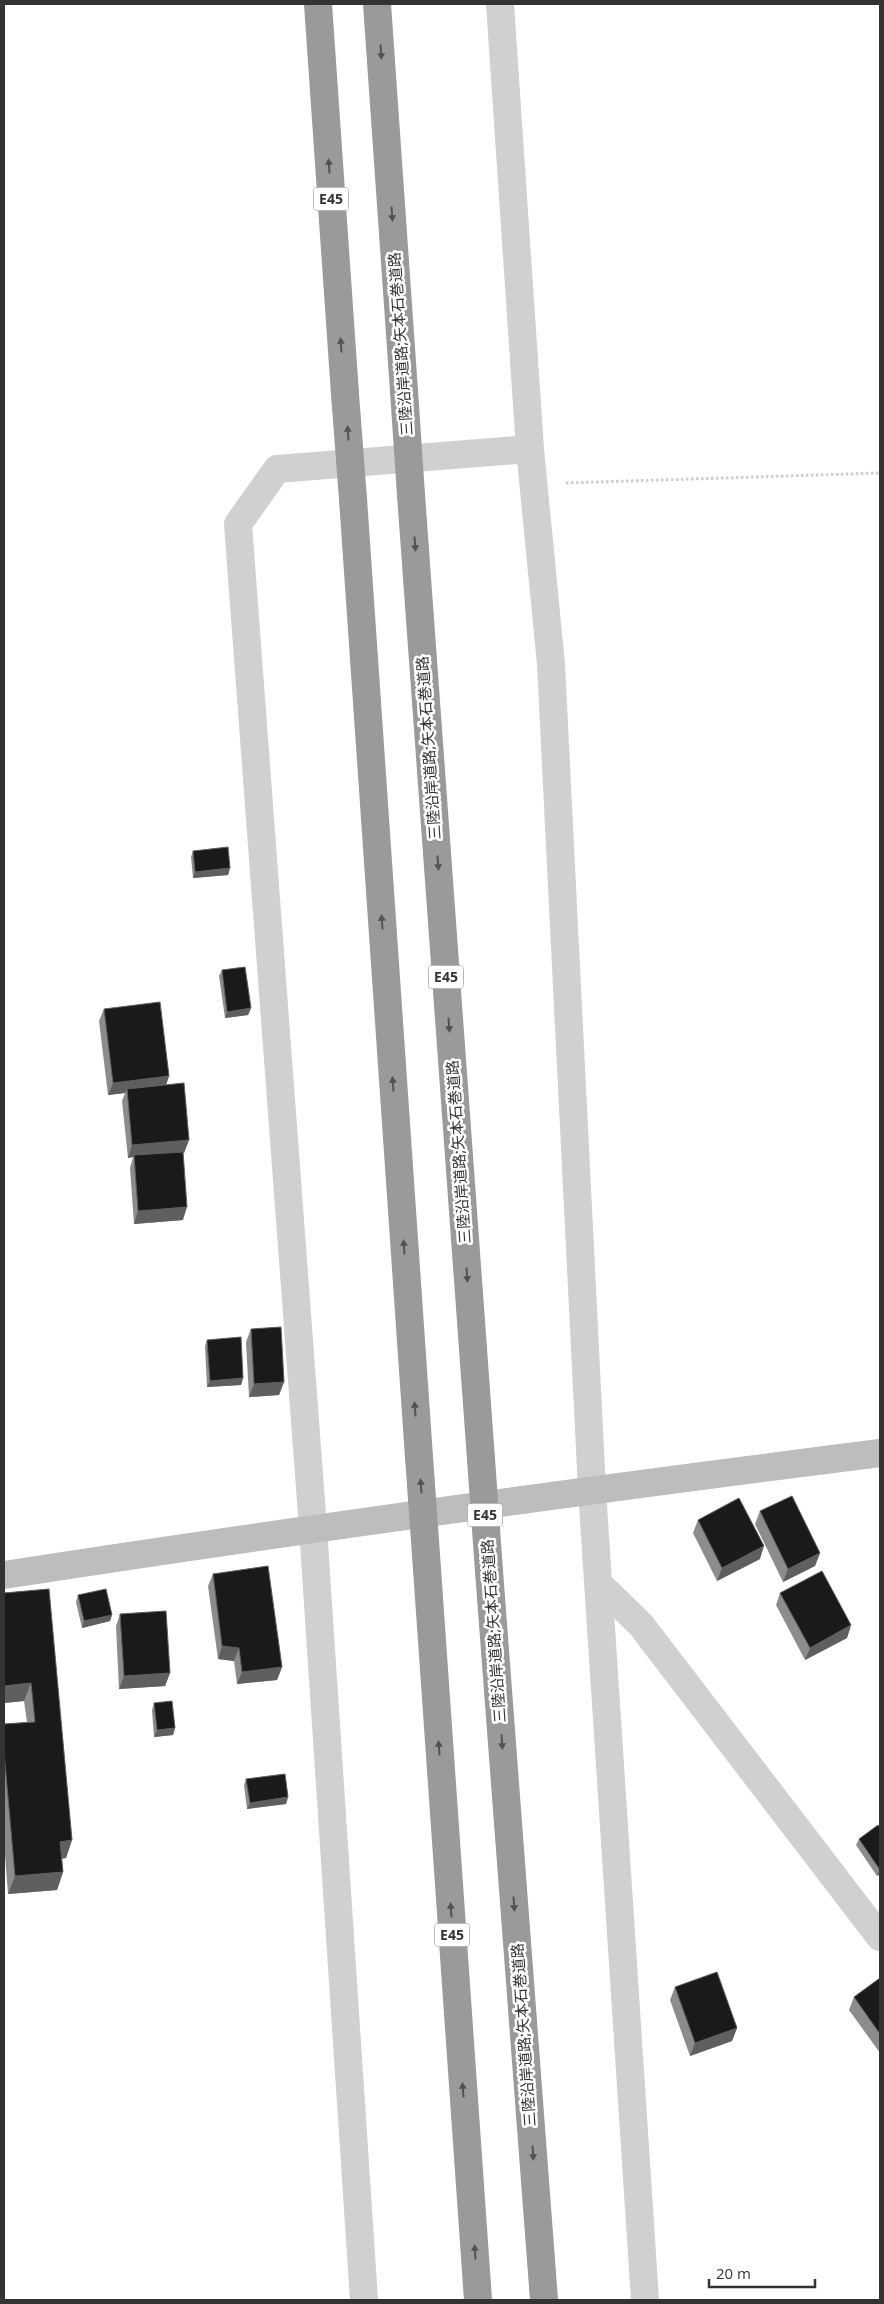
<svg xmlns="http://www.w3.org/2000/svg" width="884" height="2304" font-family="'Open Sans','Noto Sans JP',sans-serif">
<style>
.lines{fill:none;stroke-linecap:round;stroke-linejoin:round}
.path{stroke:#cdcdcd;stroke-width:3;stroke-dasharray:2.5 2.5;stroke-linecap:butt}
.street{stroke:#d0d0d0;stroke-width:28}
.secondary{stroke:#bdbdbd;stroke-width:28}
.highway{stroke:#9a9a9a;stroke-width:28}
.highway-bridge{stroke:#9a9a9a;stroke-width:28}
.wall{fill:#8c8c8c}
.shaded-wall{fill:#5f5f5f}
.building{fill:#1a1a1a;stroke:#5f5f5f}
.oneway{fill:#525252}
.labels{text-anchor:middle;stroke-width:5;stroke-linejoin:round;paint-order:stroke}
.shield{fill:#fff;stroke:#707070;stroke-width:1}
.shield-label{font-size:14px;font-weight:bold;fill:#333}
.street-label{font-size:15px;fill:#333;stroke:#fff}
</style>
<rect width="100%" height="100%" fill="#fff"/>
<g class="lines">
<path class="path" d="M 566,483 L 880,473"/>
<path class="street" d="M 500,4 L 530,449 L 551,664 L 592,1490 L 645,2300
M 599,1584 L 641,1625 L 880,1937
M 364,2300 L 313,1528 L 238,524 L 277,469 L 530,449"/>
<path class="secondary" d="M 4,1575 C 296,1530 587,1490 880,1453"/>
<path class="highway" d="M 318,4 L 345,394
M 377,4 L 404,391
M 411,495 L 481,1459
M 353,499 L 419,1457
M 427,1569 L 478,2300
M 489,1571 L 544,2300"/>
<path class="highway-bridge" d="M 404,391 L 411,495
M 345,394 L 353,499
M 419,1457 L 427,1569
M 481,1459 L 489,1571"/>
</g>
<path class="wall" d="M 193,851 L 230,868 L 228,875 L 193,878 L 191,857 Z
M 222,970 L 251,1008 L 248,1015 L 225,1018 L 219,976 Z
M 104,1009 L 169,1076 L 166,1085 L 189,1140 L 184,1153 L 183,1153 L 183,1220 L 134,1224 L 130,1168 L 133,1157 L 128,1158 L 122,1101 L 125,1093 L 108,1095 L 99,1021 Z
M 251,1329 L 284,1382 L 279,1395 L 249,1397 L 246,1342 Z
M 207,1340 L 243,1378 L 241,1385 L 207,1387 L 205,1346 Z
M 760,1511 L 820,1553 L 815,1566 L 783,1582 L 755,1524 Z
M 698,1520 L 760,1559 L 717,1581 L 693,1533 Z
M 213,1574 L 282,1667 L 277,1680 L 237,1684 L 234,1661 L 218,1659 L 208,1586 Z
M 49,1589 L 72,1840 L 66,1858 L 62,1859 L 63,1872 L 57,1890 L 8,1894 L 4,1842 L 4,1724 L 27,1722 L 24,1701 L 4,1703 L 4,1593 Z
M 780,1593 L 851,1625 L 847,1638 L 805,1660 L 776,1605 Z
M 78,1595 L 112,1615 L 110,1621 L 82,1628 L 76,1602 Z
M 120,1614 L 170,1673 L 165,1686 L 119,1689 L 116,1626 Z
M 154,1703 L 175,1728 L 173,1735 L 154,1737 L 152,1710 Z
M 246,1779 L 288,1797 L 286,1804 L 247,1809 L 244,1785 Z
M 880,1828 L 880,1874 L 877,1876 L 856,1845 L 859,1839 Z
M 880,1978 L 880,2053 L 849,2010 L 854,1997 Z
M 675,1987 L 737,2028 L 732,2041 L 690,2056 L 670,2000 Z"/>
<path class="shaded-wall" d="M 230,868 L 228,875 L 193,878 L 195,872 Z
M 251,1008 L 248,1015 L 225,1018 L 227,1012 Z
M 169,1076 L 165,1088 L 127,1089 L 125,1093 L 108,1095 L 113,1083 Z
M 189,1140 L 184,1153 L 134,1157 L 134,1155 L 133,1157 L 128,1158 L 132,1145 Z
M 187,1207 L 183,1220 L 134,1224 L 138,1211 Z
M 243,1378 L 241,1385 L 207,1387 L 210,1381 Z
M 284,1382 L 279,1395 L 249,1397 L 254,1384 Z
M 764,1546 L 760,1559 L 717,1581 L 722,1568 Z
M 820,1553 L 815,1566 L 783,1582 L 788,1569 Z
M 112,1615 L 110,1621 L 82,1628 L 84,1621 Z
M 851,1625 L 847,1638 L 805,1660 L 810,1648 Z
M 222,1646 L 239,1648 L 234,1661 L 218,1659 Z
M 282,1667 L 277,1680 L 237,1684 L 242,1672 Z
M 170,1673 L 165,1686 L 119,1689 L 124,1676 Z
M 31,1683 L 24,1701 L 4,1703 L 4,1686 Z
M 175,1728 L 173,1735 L 154,1737 L 157,1730 Z
M 288,1797 L 286,1804 L 247,1809 L 250,1803 Z
M 72,1840 L 66,1858 L 54,1859 L 60,1842 Z
M 880,1869 L 880,1874 L 877,1876 L 880,1870 Z
M 63,1872 L 57,1890 L 8,1894 L 15,1876 Z
M 737,2028 L 732,2041 L 690,2056 L 695,2043 Z"/>
<path class="building" d="M 228,847 L 230,868 L 195,872 L 193,851 Z
M 245,967 L 251,1008 L 227,1012 L 222,970 Z
M 160,1002 L 169,1076 L 113,1083 L 104,1009 Z
M 184,1083 L 189,1140 L 132,1145 L 127,1089 Z
M 183,1152 L 187,1207 L 138,1211 L 134,1155 Z
M 281,1327 L 284,1382 L 254,1384 L 251,1329 Z
M 241,1337 L 243,1378 L 210,1381 L 207,1340 Z
M 792,1496 L 820,1553 L 788,1569 L 760,1511 Z
M 739,1498 L 764,1546 L 722,1568 L 698,1520 Z
M 268,1566 L 282,1667 L 242,1672 L 239,1648 L 222,1646 L 213,1574 Z
M 822,1571 L 851,1625 L 810,1648 L 780,1593 Z
M 49,1589 L 72,1840 L 60,1842 L 63,1872 L 15,1876 L 4,1752 L 4,1724 L 35,1722 L 31,1683 L 4,1686 L 4,1593 Z
M 106,1589 L 112,1615 L 84,1621 L 78,1595 Z
M 166,1611 L 170,1673 L 124,1676 L 120,1614 Z
M 172,1701 L 175,1728 L 157,1730 L 154,1703 Z
M 285,1774 L 288,1797 L 250,1803 L 246,1779 Z
M 878,1825 L 880,1828 L 880,1870 L 859,1839 Z
M 717,1972 L 737,2028 L 695,2043 L 675,1987 Z
M 880,1978 L 880,2034 L 854,1997 Z"/>
<defs><path id="oneway-solid" d="M-6-.8H1V-3.2L6.5 0L1 3.2V.8H-6Z" transform="scale(1.25)"/></defs>
<g class="oneway">
<use href="#oneway-solid" transform="translate(381 52) rotate(86)"/>
<use href="#oneway-solid" transform="translate(329 166) rotate(-94)"/>
<use href="#oneway-solid" transform="translate(392 214) rotate(86)"/>
<use href="#oneway-solid" transform="translate(341 345) rotate(-94)"/>
<use href="#oneway-solid" transform="translate(348 433) rotate(-94)"/>
<use href="#oneway-solid" transform="translate(415 544) rotate(86)"/>
<use href="#oneway-solid" transform="translate(438 863) rotate(86)"/>
<use href="#oneway-solid" transform="translate(382 922) rotate(-94)"/>
<use href="#oneway-solid" transform="translate(449 1025) rotate(86)"/>
<use href="#oneway-solid" transform="translate(393 1084) rotate(-94)"/>
<use href="#oneway-solid" transform="translate(404 1247) rotate(-94)"/>
<use href="#oneway-solid" transform="translate(467 1275) rotate(86)"/>
<use href="#oneway-solid" transform="translate(415 1409) rotate(-94)"/>
<use href="#oneway-solid" transform="translate(421 1486) rotate(-94)"/>
<use href="#oneway-solid" transform="translate(502 1742) rotate(86)"/>
<use href="#oneway-solid" transform="translate(439 1748) rotate(-94)"/>
<use href="#oneway-solid" transform="translate(514 1904) rotate(86)"/>
<use href="#oneway-solid" transform="translate(451 1910) rotate(-94)"/>
<use href="#oneway-solid" transform="translate(463 2090) rotate(-94)"/>
<use href="#oneway-solid" transform="translate(533 2153) rotate(86)"/>
<use href="#oneway-solid" transform="translate(475 2252) rotate(-94)"/>
</g>
<g class="labels">
<g class="shield">
<rect x="313.5" y="187.5" width="35" height="23" rx="4"/>
<rect x="428.5" y="965.5" width="35" height="23" rx="4"/>
<rect x="467.5" y="1503.5" width="35" height="23" rx="4"/>
<rect x="434.5" y="1923.5" width="35" height="23" rx="4"/>
</g>
<g class="shield-label">
<text x="331" y="204">E45</text>
<text x="446" y="982">E45</text>
<text x="485" y="1520">E45</text>
<text x="452" y="1940">E45</text>
</g>
<g class="street-label">
<text transform="translate(401 344) rotate(-94)" y="5">三陸沿岸道路;矢本石巻道路</text>
<text transform="translate(429 748) rotate(-94)" y="5">三陸沿岸道路;矢本石巻道路</text>
<text transform="translate(459 1152) rotate(-94)" y="5">三陸沿岸道路;矢本石巻道路</text>
<text transform="translate(494 1631) rotate(-94)" y="5">三陸沿岸道路;矢本石巻道路</text>
<text transform="translate(524 2035) rotate(-94)" y="5">三陸沿岸道路;矢本石巻道路</text>
</g>
</g>
<rect width="884" height="2304" fill="none" stroke="#333333" stroke-width="10"/>
<path d="M709 2279v8h106v-8" fill="none" stroke="#333333" stroke-width="2.5"/>
<text x="716" y="2279" font-size="15" fill="#333333" stroke="#ffffff" stroke-width="4" paint-order="stroke">20 m</text>
</svg>
